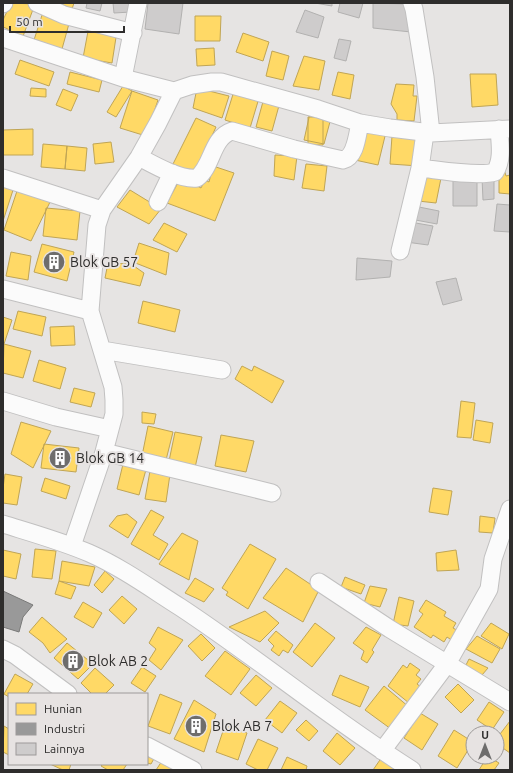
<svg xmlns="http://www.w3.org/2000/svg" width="513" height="773" font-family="Ubuntu,sans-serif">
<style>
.homes{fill:#ffd966;stroke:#c0a555}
.industry{fill:#999;stroke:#797978}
.building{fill:#cecccc;stroke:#b2b1b0}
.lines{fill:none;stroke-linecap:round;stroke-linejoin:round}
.minor-casing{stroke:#c1c0c0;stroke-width:19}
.minor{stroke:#fbfbfb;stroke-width:17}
.labels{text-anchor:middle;stroke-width:4;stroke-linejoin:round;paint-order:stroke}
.poi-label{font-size:14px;fill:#2e2d2c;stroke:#e7e3e2;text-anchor:start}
</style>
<rect width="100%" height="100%" fill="#e6e4e3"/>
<path class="homes" d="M 11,3 L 35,4 L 22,39 L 7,33 L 8,29 L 3,27 L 3,20 Z
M 59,3 L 74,3 L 72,9 Z
M 43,12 L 70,20 L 62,49 L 34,40 Z
M 195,16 L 221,16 L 220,41 L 195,41 Z
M 89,26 L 117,31 L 112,63 L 83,58 Z
M 243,33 L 269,42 L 263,61 L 236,52 Z
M 214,48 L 215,65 L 197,66 L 196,49 Z
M 272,51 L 289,56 L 283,80 L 266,76 Z
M 304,56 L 325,61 L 319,90 L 293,86 Z
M 20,60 L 54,72 L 49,86 L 15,74 Z
M 70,72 L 102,80 L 99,92 L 67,84 Z
M 338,72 L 354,75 L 350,99 L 332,95 Z
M 470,74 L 496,74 L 498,105 L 472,107 Z
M 396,84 L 414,85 L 413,96 L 417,96 L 414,121 L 397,120 L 397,114 L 391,104 Z
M 123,86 L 132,91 L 116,117 L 107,112 Z
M 31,88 L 46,89 L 46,97 L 30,96 Z
M 197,88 L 229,96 L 222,118 L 193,108 Z
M 63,89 L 78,95 L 71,111 L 56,105 Z
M 132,91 L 158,100 L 146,136 L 120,128 Z
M 234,91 L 259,98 L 250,128 L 225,120 Z
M 264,98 L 280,102 L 272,131 L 256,127 Z
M 310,113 L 331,118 L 324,144 L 304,140 Z
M 308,117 L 323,117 L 323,145 L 308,145 Z
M 196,118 L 216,127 L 194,175 L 172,166 Z
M 363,128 L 386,132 L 378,165 L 355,160 Z
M 33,129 L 33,155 L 3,155 L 3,130 Z
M 392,136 L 421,139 L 419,166 L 390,164 Z
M 111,142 L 114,162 L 95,164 L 93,144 Z
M 43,144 L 67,146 L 65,169 L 41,167 Z
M 67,146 L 87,148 L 85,171 L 65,169 Z
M 275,155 L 297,156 L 294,180 L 274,176 Z
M 306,164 L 327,166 L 324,191 L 302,188 Z
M 213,166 L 234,173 L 215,221 L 167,203 L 181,177 L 201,188 L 205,180 L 209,182 Z
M 499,169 L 504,169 L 506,176 L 510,175 L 510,194 L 499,193 Z
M 423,170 L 442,173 L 436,203 L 418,201 Z
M 3,184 L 14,187 L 3,221 Z
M 130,190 L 161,209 L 149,224 L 117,207 Z
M 17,191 L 51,200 L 31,241 L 4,230 Z
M 46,208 L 80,211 L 77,240 L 43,236 Z
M 164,223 L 187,234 L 177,252 L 153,240 Z
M 139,243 L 169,253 L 166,275 L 133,262 Z
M 42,244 L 74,252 L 67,281 L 34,272 Z
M 11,252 L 31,256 L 28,280 L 6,276 Z
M 108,263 L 131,264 L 144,273 L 140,286 L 105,278 Z
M 143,301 L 180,310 L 175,332 L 138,323 Z
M 18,311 L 46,317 L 42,336 L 13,329 Z
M 3,317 L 12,320 L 4,344 L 3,343 Z
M 74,326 L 75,345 L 51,346 L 50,327 Z
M 4,344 L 31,351 L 23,378 L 3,373 Z
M 39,360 L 66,368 L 60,389 L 33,381 Z
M 242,366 L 252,371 L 254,366 L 284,381 L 272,403 L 235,379 Z
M 74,388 L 95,393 L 91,407 L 70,402 Z
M 461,401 L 475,403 L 471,438 L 457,437 Z
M 142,412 L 156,414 L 154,424 L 142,423 Z
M 476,420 L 493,423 L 490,443 L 473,440 Z
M 21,422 L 51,431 L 33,468 L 11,454 Z
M 148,426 L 173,432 L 166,460 L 142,456 Z
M 175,432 L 202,437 L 194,472 L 168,466 Z
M 221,435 L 254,441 L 246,472 L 215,466 Z
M 44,444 L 79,448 L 76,472 L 41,468 Z
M 124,460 L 147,466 L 139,495 L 117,489 Z
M 150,471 L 170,474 L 166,502 L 145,499 Z
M 5,474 L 22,477 L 17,505 L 3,503 L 3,488 Z
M 45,478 L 70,486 L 66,499 L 41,491 Z
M 433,488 L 452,491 L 448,515 L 429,512 Z
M 151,510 L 164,517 L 153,535 L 168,544 L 159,560 L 131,544 Z
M 127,514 L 137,522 L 128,538 L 109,526 L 117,516 Z
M 480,516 L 495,518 L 493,533 L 479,532 Z
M 182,533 L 198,541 L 189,580 L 159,564 Z
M 250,544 L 276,559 L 248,609 L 226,595 L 228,592 L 222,588 Z
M 35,549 L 56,551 L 52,579 L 32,577 Z
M 3,550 L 21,554 L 16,579 L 3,576 Z
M 456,550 L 459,570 L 437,571 L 436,553 Z
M 62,561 L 95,567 L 89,586 L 59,581 Z
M 286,568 L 319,590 L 303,622 L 263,598 Z
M 105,571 L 114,579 L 102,593 L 94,585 Z
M 345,577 L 365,585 L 361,594 L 341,587 Z
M 195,578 L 214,589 L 204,602 L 185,593 Z
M 59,581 L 76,587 L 71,599 L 55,594 Z
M 370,586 L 387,589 L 380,607 L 364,603 Z
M 122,596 L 137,609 L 124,624 L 109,610 Z
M 399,597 L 414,601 L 408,626 L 393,624 Z
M 426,600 L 446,612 L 444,616 L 456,623 L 453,628 L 462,633 L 456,643 L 447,637 L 444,642 L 433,635 L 431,638 L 414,627 L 423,614 L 419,611 Z
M 83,602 L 102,613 L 93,628 L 74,617 Z
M 265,611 L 279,623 L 260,642 L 229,627 Z
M 42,617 L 67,639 L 50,653 L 43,643 L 29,632 Z
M 315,623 L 335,638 L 312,667 L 293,652 Z
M 491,623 L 509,634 L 502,649 L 481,636 Z
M 158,627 L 183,640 L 161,670 L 149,660 L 156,649 L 149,643 Z
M 366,627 L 381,635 L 372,650 L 374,652 L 367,663 L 361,659 L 364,651 L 353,643 Z
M 276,631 L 293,645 L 288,653 L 283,650 L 279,656 L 271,650 L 274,646 L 268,640 Z
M 201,634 L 215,648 L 202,661 L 188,646 Z
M 477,636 L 500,649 L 492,663 L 466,649 Z
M 67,643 L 93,664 L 78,679 L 54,658 Z
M 225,651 L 250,669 L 231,695 L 205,676 Z
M 469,659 L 488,668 L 482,675 L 465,667 Z
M 410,663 L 420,670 L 416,675 L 421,679 L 417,684 L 421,687 L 409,703 L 388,686 L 403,665 L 407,668 Z
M 142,667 L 156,676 L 145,692 L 131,683 Z
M 95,668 L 114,685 L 105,694 L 92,694 L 81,683 Z
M 15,674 L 33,684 L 27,694 L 9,694 L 9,697 L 4,694 Z
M 256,675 L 272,688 L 256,706 L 240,693 Z
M 340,675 L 369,687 L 360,707 L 332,695 Z
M 458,684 L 474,700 L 461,713 L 445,697 Z
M 384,686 L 409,707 L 391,729 L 365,710 Z
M 160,694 L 182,703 L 170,734 L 148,726 Z
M 194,700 L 216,714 L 204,752 L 174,739 Z
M 280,701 L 297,713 L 282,733 L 265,720 Z
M 489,702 L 504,712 L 492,730 L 477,720 Z
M 420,713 L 438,724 L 422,750 L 404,738 Z
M 306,720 L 318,731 L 309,741 L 296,730 Z
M 510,721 L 510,753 L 497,744 L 497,738 Z
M 225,725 L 247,733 L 238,760 L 216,752 Z
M 4,726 L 9,729 L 9,755 L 3,752 Z
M 454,730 L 473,742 L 457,768 L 438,756 Z
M 337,733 L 355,748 L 340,765 L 323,751 Z
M 258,739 L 278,748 L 267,770 L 258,770 L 246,764 Z
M 147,749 L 157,753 L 151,764 L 147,763 Z
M 287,757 L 307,766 L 306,770 L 281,770 Z
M 382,757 L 401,770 L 373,770 Z
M 487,757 L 489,757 L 499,763 L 494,770 L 479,770 Z
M 164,758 L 188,770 L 156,770 Z
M 50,764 L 71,764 L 69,770 L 63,770 Z
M 103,764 L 127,764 L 123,770 L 108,770 L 101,766 Z"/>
<path class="industry" d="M 3,591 L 33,605 L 23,617 L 19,632 L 3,627 Z"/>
<path class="building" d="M 87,3 L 102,3 L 100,11 L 86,8 Z
M 113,3 L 130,3 L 131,12 L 114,13 Z
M 148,3 L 183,3 L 179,34 L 145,29 Z
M 315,3 L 332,3 L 332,6 Z
M 340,3 L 363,3 L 359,18 L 338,12 Z
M 373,3 L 405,4 L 411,32 L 373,28 Z
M 305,10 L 324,17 L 318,38 L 296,32 Z
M 339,39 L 351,41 L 346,61 L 334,58 Z
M 453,174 L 477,174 L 477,206 L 453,206 Z
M 494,177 L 494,199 L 483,200 L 482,178 Z
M 497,204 L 510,205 L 510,232 L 494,231 Z
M 414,206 L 439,211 L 437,224 L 410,219 Z
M 410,222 L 433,226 L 428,245 L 406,242 Z
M 357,258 L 392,261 L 390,277 L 356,280 Z
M 456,278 L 462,300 L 443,305 L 436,282 Z"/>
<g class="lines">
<g class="minor-casing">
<path id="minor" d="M 37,3 L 64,15 L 133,33
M 412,3 L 414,9 L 425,77 L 431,133
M 3,4 L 4,3
M 3,38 L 123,78 L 174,91 L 192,85 L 212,82 L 221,82 L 318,109 L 360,123 L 390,128 L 431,133 L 510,129
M 123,78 L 138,3
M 139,157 C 154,165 180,180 197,178 C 213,166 211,138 232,131 L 294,149 L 343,160 C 356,157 357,135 360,123
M 420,168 C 439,170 478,177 495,172 C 503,159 500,144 499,129
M 3,178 L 102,210
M 158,202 L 172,173
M 400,251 L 420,168 L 425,133
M 3,289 L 90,311
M 102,350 L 222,370
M 3,401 L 56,417 L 110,429
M 104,452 L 272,493
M 3,524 C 32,533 61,541 89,553 C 121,567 150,588 180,607 C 259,659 332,720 412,770
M 72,546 L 104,452 L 114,414 L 114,400 L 113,387 L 90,311 L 97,225 L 102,210 L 139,157 L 158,123 L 174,91
M 319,582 L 390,629 L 510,702
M 3,649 L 15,655 L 68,694
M 147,746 L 193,770
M 382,751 L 447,664 L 489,589 L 493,559 L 510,509"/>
</g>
<use href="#minor" class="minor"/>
</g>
<defs>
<g id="building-disc" transform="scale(1.15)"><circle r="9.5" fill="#6e6d6c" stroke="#e7e3e2"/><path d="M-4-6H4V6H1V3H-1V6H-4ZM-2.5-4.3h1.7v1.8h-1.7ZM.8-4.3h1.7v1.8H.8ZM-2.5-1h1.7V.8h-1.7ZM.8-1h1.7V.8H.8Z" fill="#fff"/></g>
</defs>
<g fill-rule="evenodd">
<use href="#building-disc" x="54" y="262"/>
<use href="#building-disc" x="60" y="458"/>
<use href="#building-disc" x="73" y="661"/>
<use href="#building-disc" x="196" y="726"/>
</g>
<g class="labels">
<g class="poi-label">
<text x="70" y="267">Blok GB 57</text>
<text x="76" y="463">Blok GB 14</text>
<text x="88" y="666">Blok AB 2</text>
<text x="212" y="731">Blok AB 7</text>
</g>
</g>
<rect width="513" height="773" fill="none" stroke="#2e2d2c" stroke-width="8"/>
<rect x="8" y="693" width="140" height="72" fill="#e7e3e2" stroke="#9d9a99"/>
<rect x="16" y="703" width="20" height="12" fill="#ffd966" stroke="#9d9a99"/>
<text x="44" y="713" font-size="12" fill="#2e2d2c">Hunian</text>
<rect x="16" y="723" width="20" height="12" fill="#999999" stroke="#9d9a99"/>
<text x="44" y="733" font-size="12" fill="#2e2d2c">Industri</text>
<rect x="16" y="743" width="20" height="12" fill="#cecccc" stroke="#9d9a99"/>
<text x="44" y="753" font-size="12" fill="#2e2d2c">Lainnya</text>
<g transform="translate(485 745)"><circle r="19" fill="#e7e3e2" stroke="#9d9a99"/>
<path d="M0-3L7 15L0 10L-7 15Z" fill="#6e6d6c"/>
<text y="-6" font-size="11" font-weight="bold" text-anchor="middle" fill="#2e2d2c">U</text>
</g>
<path d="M10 26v6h114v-6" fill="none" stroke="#2e2d2c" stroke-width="2"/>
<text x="16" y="26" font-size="12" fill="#2e2d2c" stroke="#e7e3e2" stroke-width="3" paint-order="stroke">50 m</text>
</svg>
